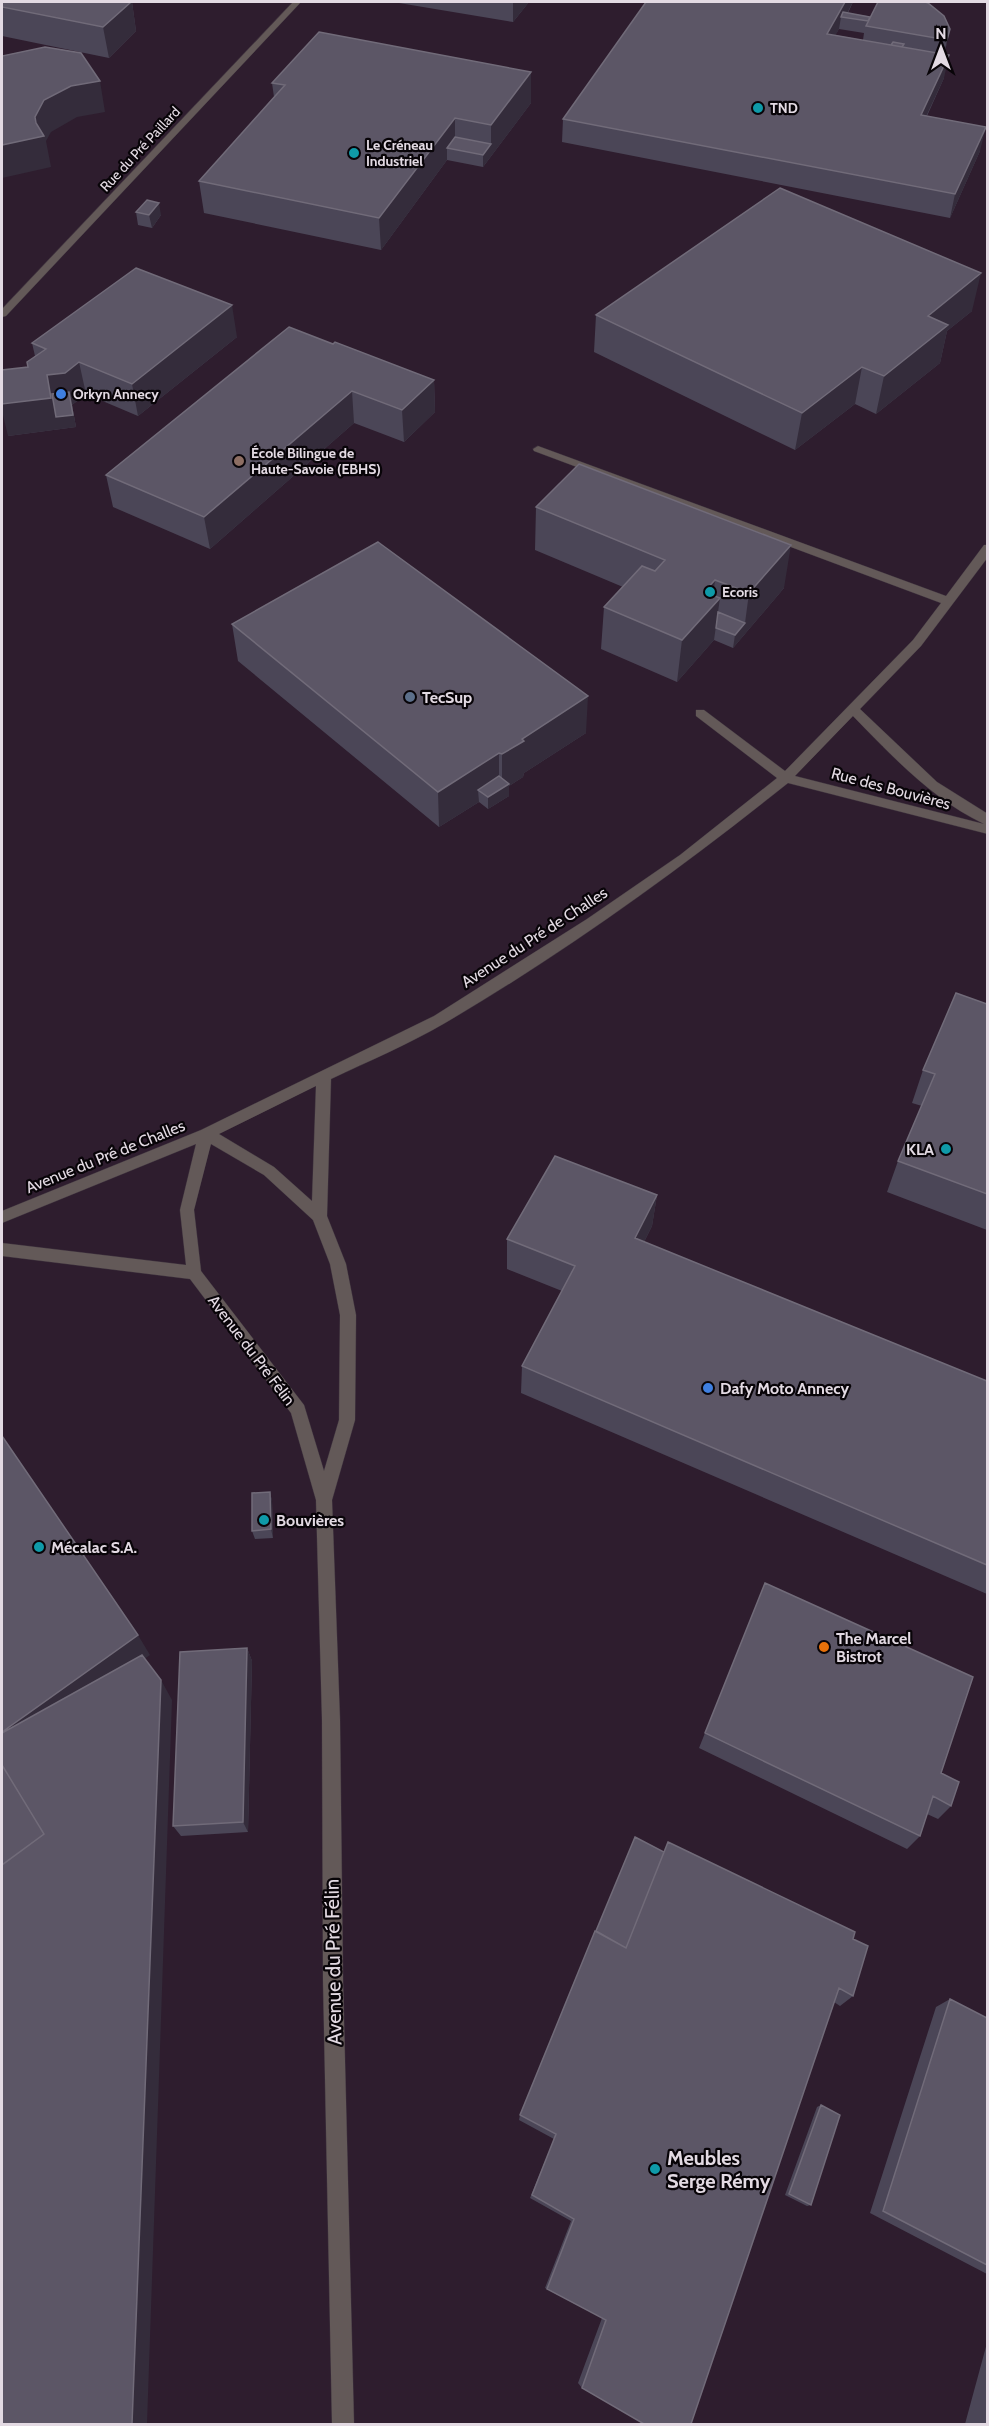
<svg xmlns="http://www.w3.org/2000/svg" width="989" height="2426" font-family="Cabin,sans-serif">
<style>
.built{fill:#2e1d2e}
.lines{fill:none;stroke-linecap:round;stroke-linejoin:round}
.minor-casing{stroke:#3d313d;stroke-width:1}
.minor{fill:#635958;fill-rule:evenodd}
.wall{fill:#4b4657;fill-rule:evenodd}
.shaded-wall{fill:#342c3b}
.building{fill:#5c5666;stroke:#716b79;stroke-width:1.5}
.culture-dot{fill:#0f9aa8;stroke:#080408;stroke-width:2}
.shop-dot{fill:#3f7fe0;stroke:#080408;stroke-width:2}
.education-dot{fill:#8d6e63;stroke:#080408;stroke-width:2}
.service-dot{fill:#5c6f8a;stroke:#080408;stroke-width:2}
.food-dot{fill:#e8710a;stroke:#080408;stroke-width:2}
.labels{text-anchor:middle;stroke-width:4.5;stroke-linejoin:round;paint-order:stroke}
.far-poi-label{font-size:14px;font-weight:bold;fill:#e3dae3;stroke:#080408;text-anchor:start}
.far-street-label{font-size:14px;fill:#e3dae3;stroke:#080408}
.poi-label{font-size:16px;font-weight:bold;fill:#e3dae3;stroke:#080408;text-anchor:start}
.street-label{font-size:16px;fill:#e3dae3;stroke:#080408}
.near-street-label{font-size:20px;fill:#e3dae3;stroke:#080408}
.near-poi-label{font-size:20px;font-weight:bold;fill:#e3dae3;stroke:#080408;text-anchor:start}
</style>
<rect width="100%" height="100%" fill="#221622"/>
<path class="built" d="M 2,2 L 987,2 L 987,2424 L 2,2424 Z"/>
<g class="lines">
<g class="minor-casing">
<path id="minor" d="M 293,2 L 301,2 L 6,316 L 2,317 L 2,309 Z
M 538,446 L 946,596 L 984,545 L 988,545 L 988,557 L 921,646 L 860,709 L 937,782 L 988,814 L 988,834 L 788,783 C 679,870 566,952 445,1023 C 409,1044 369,1061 331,1079 L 327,1216 L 346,1264 L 356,1315 L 355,1420 L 332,1500 L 340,1720 L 343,1980 L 354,2424 L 332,2424 L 323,1980 L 322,1720 L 316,1500 L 291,1413 L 190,1279 L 2,1256 L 2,1243 L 186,1265 L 180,1210 L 196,1144 L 2,1223 L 2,1211 L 201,1130 L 434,1016 L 587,919 L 680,855 L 777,778 L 696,716 L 696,710 L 704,710 L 785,771 L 913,640 L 941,603 L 534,451 L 533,449 ZM 853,716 C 893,757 932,799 984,824 L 795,776 ZM 316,1086 L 312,1201 L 274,1167 L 219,1134 ZM 211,1144 L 264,1175 L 313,1220 L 330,1264 L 340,1315 L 339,1420 L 324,1471 L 304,1405 L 201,1271 L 194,1210 Z"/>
</g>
<use href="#minor" class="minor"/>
</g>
<path class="wall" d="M 2,2 L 132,2 L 136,31 L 109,58 L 2,36 Z
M 393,2 L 529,2 L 513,22 Z
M 853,2 L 848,13 L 950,29 L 944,55 L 944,78 L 927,116 L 980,151 L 950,218 L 562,142 L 563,119 ZM 839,29 L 864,33 L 863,40 L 835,35 Z
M 531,72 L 531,103 L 483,167 L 447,160 L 381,250 L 204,213 L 199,181 L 274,97 L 272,83 Z
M 136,212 L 161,215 L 152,228 L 138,225 Z
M 972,311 L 947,331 L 940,363 L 876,414 L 855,404 L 795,450 L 594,352 L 596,315 Z
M 237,337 L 138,416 L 86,394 L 72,405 L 76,427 L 8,436 L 28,367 L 35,356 L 32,343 Z
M 333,344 L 434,380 L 435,412 L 404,442 L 354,423 L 210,549 L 113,507 L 106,475 Z
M 536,507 L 784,588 L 733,648 L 714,640 L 677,682 L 601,649 L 604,607 L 623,587 L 535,550 Z
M 232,624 L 586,733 L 524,773 L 523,777 L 509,786 L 509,796 L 488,809 L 479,802 L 439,827 L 238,661 Z
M 987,1004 L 987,1230 L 887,1192 L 898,1161 L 922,1106 L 912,1103 L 923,1070 Z
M 657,1195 L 652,1226 L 644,1242 L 987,1381 L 987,1594 L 521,1393 L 522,1366 L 562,1291 L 507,1269 L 507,1239 Z
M 270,1492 L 272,1501 L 273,1538 L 255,1539 L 252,1531 Z
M 765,1583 L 941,1773 L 951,1806 L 938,1819 L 927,1814 L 920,1836 L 907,1849 L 699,1748 Z
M 247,1648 L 252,1661 L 248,1832 L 181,1836 L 173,1826 Z
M 664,1852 L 853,1939 L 853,1996 L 840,2006 L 834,2002 L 582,2388 L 578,2383 L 602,2318 L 545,2288 L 571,2221 L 530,2198 L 554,2139 L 519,2120 L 520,2115 L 596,1931 Z
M 950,1999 L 987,2018 L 987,2274 L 870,2213 L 936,2007 Z
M 821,2105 L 811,2205 L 807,2206 L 785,2195 L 817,2107 Z
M 987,2343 L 987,2424 L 965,2424 Z"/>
<path class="shaded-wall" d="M 131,2 L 132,2 L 136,31 L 109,58 L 103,27 Z
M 513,2 L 529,2 L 513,22 Z
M 845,2 L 853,2 L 845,17 L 841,17 L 839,29 L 824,57 L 827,34 Z
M 950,29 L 945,52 L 942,63 L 947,40 Z
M 949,55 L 944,78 L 916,138 L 921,115 Z
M 531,72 L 531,103 L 483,167 L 483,155 L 491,144 L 491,125 Z
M 100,81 L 105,112 L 77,117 L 51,132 L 46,141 L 51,167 L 2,178 L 2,145 L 36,123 L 35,117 L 44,100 L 71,86 Z
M 455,118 L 455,149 L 447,148 L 447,160 L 381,250 L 379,218 Z
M 986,127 L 980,151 L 950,218 L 955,194 Z
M 159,203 L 161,215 L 152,228 L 149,215 Z
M 981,273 L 972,311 L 947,331 L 940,363 L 876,414 L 884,376 L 928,316 Z
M 232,305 L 237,337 L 138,416 L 132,384 Z
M 79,362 L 86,394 L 72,405 L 76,427 L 8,436 L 2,411 L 2,404 L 47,375 Z
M 862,367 L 855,404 L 795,450 L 802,413 Z
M 434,380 L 435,412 L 404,442 L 402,410 Z
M 352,391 L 354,423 L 210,549 L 204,517 Z
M 791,545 L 784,588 L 733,648 L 735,635 L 745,623 L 749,593 Z
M 715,580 L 712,607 L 720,598 L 714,640 L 677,682 L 682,640 L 704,592 Z
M 588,696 L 586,733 L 524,773 L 523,777 L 509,786 L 509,796 L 488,809 L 488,797 L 502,788 L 502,754 L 522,739 Z
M 499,753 L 499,789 L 478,790 L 479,802 L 439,827 L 438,792 Z
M 657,1195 L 652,1226 L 631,1268 L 635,1238 Z
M 270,1492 L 272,1501 L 273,1538 L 271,1529 Z
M 138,1635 L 150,1655 L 11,1755 L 2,1745 L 2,1732 Z
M 247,1648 L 252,1661 L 248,1832 L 243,1822 Z
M 161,1680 L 172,1700 L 147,2424 L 132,2424 Z"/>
<path class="building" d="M 2,2 L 131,2 L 103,27 L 2,7 Z
M 646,2 L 845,2 L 827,34 L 949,55 L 921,115 L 986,127 L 955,194 L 563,119 Z
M 878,2 L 925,2 L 928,3 L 944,16 L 950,29 L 947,40 L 866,26 Z
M 843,12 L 870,17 L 868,21 L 841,17 Z
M 319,32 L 531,72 L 491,125 L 455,118 L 379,218 L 199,181 L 285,85 L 272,83 Z
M 893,42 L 904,44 L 902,47 L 891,45 Z
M 45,47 L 81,53 L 100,81 L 71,86 L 44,100 L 35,117 L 36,123 L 44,136 L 2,145 L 2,56 Z
M 455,137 L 491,144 L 483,155 L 447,148 Z
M 780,188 L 981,273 L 928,316 L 948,325 L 884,376 L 862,367 L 802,413 L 596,315 Z
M 147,200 L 159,203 L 149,215 L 136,212 Z
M 136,268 L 232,305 L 132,384 L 79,362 L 65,373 L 47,375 L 51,398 L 2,404 L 2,370 L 28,367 L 27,362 L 46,349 L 32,343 Z
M 289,327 L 333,344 L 335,342 L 434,380 L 402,410 L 352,391 L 204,517 L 106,475 Z
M 69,392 L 73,415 L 56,417 L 52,394 Z
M 579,464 L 791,545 L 749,593 L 715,580 L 704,592 L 720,598 L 682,640 L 604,607 L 642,566 L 655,571 L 665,560 L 536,507 Z
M 378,542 L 588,696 L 522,739 L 524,741 L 502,754 L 499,753 L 438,792 L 232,624 Z
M 718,612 L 745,623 L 735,635 L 716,628 Z
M 499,776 L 509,784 L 488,797 L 478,790 Z
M 956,993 L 987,1004 L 987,1194 L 898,1161 L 935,1074 L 923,1070 Z
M 555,1156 L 657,1195 L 635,1238 L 987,1381 L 987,1565 L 522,1366 L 575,1266 L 507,1239 Z
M 2,1436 L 138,1635 L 2,1732 Z
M 270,1492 L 271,1529 L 252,1531 L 252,1493 Z
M 765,1583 L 973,1677 L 941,1773 L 959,1782 L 951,1806 L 933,1796 L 920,1836 L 705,1733 Z
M 247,1648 L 243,1822 L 173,1826 L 180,1652 Z
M 142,1655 L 161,1680 L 132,2424 L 2,2424 L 2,1865 L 44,1834 L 2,1765 L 2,1733 Z
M 2,1765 L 44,1834 L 2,1865 Z
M 635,1837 L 664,1852 L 626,1948 L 596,1931 Z
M 668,1842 L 855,1932 L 853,1939 L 868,1946 L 853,1996 L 839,1988 L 691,2424 L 644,2424 L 582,2388 L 606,2320 L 547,2289 L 574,2219 L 532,2195 L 556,2134 L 520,2115 L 595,1931 L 626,1948 Z
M 950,1999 L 987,2018 L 987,2265 L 883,2211 Z
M 821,2105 L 840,2115 L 811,2205 L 789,2194 Z"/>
<g class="culture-dot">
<circle cx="758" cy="108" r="6"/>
<circle cx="354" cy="153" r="6"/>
<circle cx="710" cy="592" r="6"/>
<circle cx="946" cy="1149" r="6"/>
<circle cx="264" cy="1520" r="6"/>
<circle cx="39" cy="1547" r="6"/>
<circle cx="655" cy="2169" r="6"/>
</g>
<g class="shop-dot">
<circle cx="61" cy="394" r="6"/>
<circle cx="708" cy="1388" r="6"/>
</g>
<circle class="education-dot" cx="239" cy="461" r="6"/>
<circle class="service-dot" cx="410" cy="697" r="6"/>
<circle class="food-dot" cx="824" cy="1647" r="6"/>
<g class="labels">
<g class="far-poi-label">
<text x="770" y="113">TND</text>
<text x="366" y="150">Le Créneau<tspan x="366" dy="16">Industriel</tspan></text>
<text x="73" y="399">Orkyn Annecy</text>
<text x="251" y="458">École Bilingue de<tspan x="251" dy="16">Haute-Savoie (EBHS)</tspan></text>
<text x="722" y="597">Ecoris</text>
</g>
<g class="far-street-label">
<text transform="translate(140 149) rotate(-47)" y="5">Rue du Pré Paillard</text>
</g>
<g class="poi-label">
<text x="422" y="703">TecSup</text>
<text x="934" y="1155" text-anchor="end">KLA</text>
<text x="720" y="1394">Dafy Moto Annecy</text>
<text x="276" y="1526">Bouvières</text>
<text x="51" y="1553">Mécalac S.A.</text>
<text x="836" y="1644">The Marcel<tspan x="836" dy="18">Bistrot</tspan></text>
</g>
<g class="street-label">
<text transform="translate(891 788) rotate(15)" y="6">Rue des Bouvières</text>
<text transform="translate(534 937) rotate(-33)" y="6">Avenue du Pré de Challes</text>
<text transform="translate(105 1156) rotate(-22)" y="6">Avenue du Pré de Challes</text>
<text transform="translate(252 1350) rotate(53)" y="6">Avenue du Pré Félin</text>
</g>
<g class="near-street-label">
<text transform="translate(333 1962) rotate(-91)" y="7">Avenue du Pré Félin</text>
</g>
<g class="near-poi-label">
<text x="667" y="2165">Meubles<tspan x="667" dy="23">Serge Rémy</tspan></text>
</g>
</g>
<rect width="989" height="2426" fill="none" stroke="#e3dae3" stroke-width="6"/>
<g transform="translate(941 48)" stroke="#080408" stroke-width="4.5" paint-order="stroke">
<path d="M0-4.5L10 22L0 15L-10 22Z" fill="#e3dae3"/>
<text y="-9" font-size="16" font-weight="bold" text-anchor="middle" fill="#e3dae3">N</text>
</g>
</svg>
